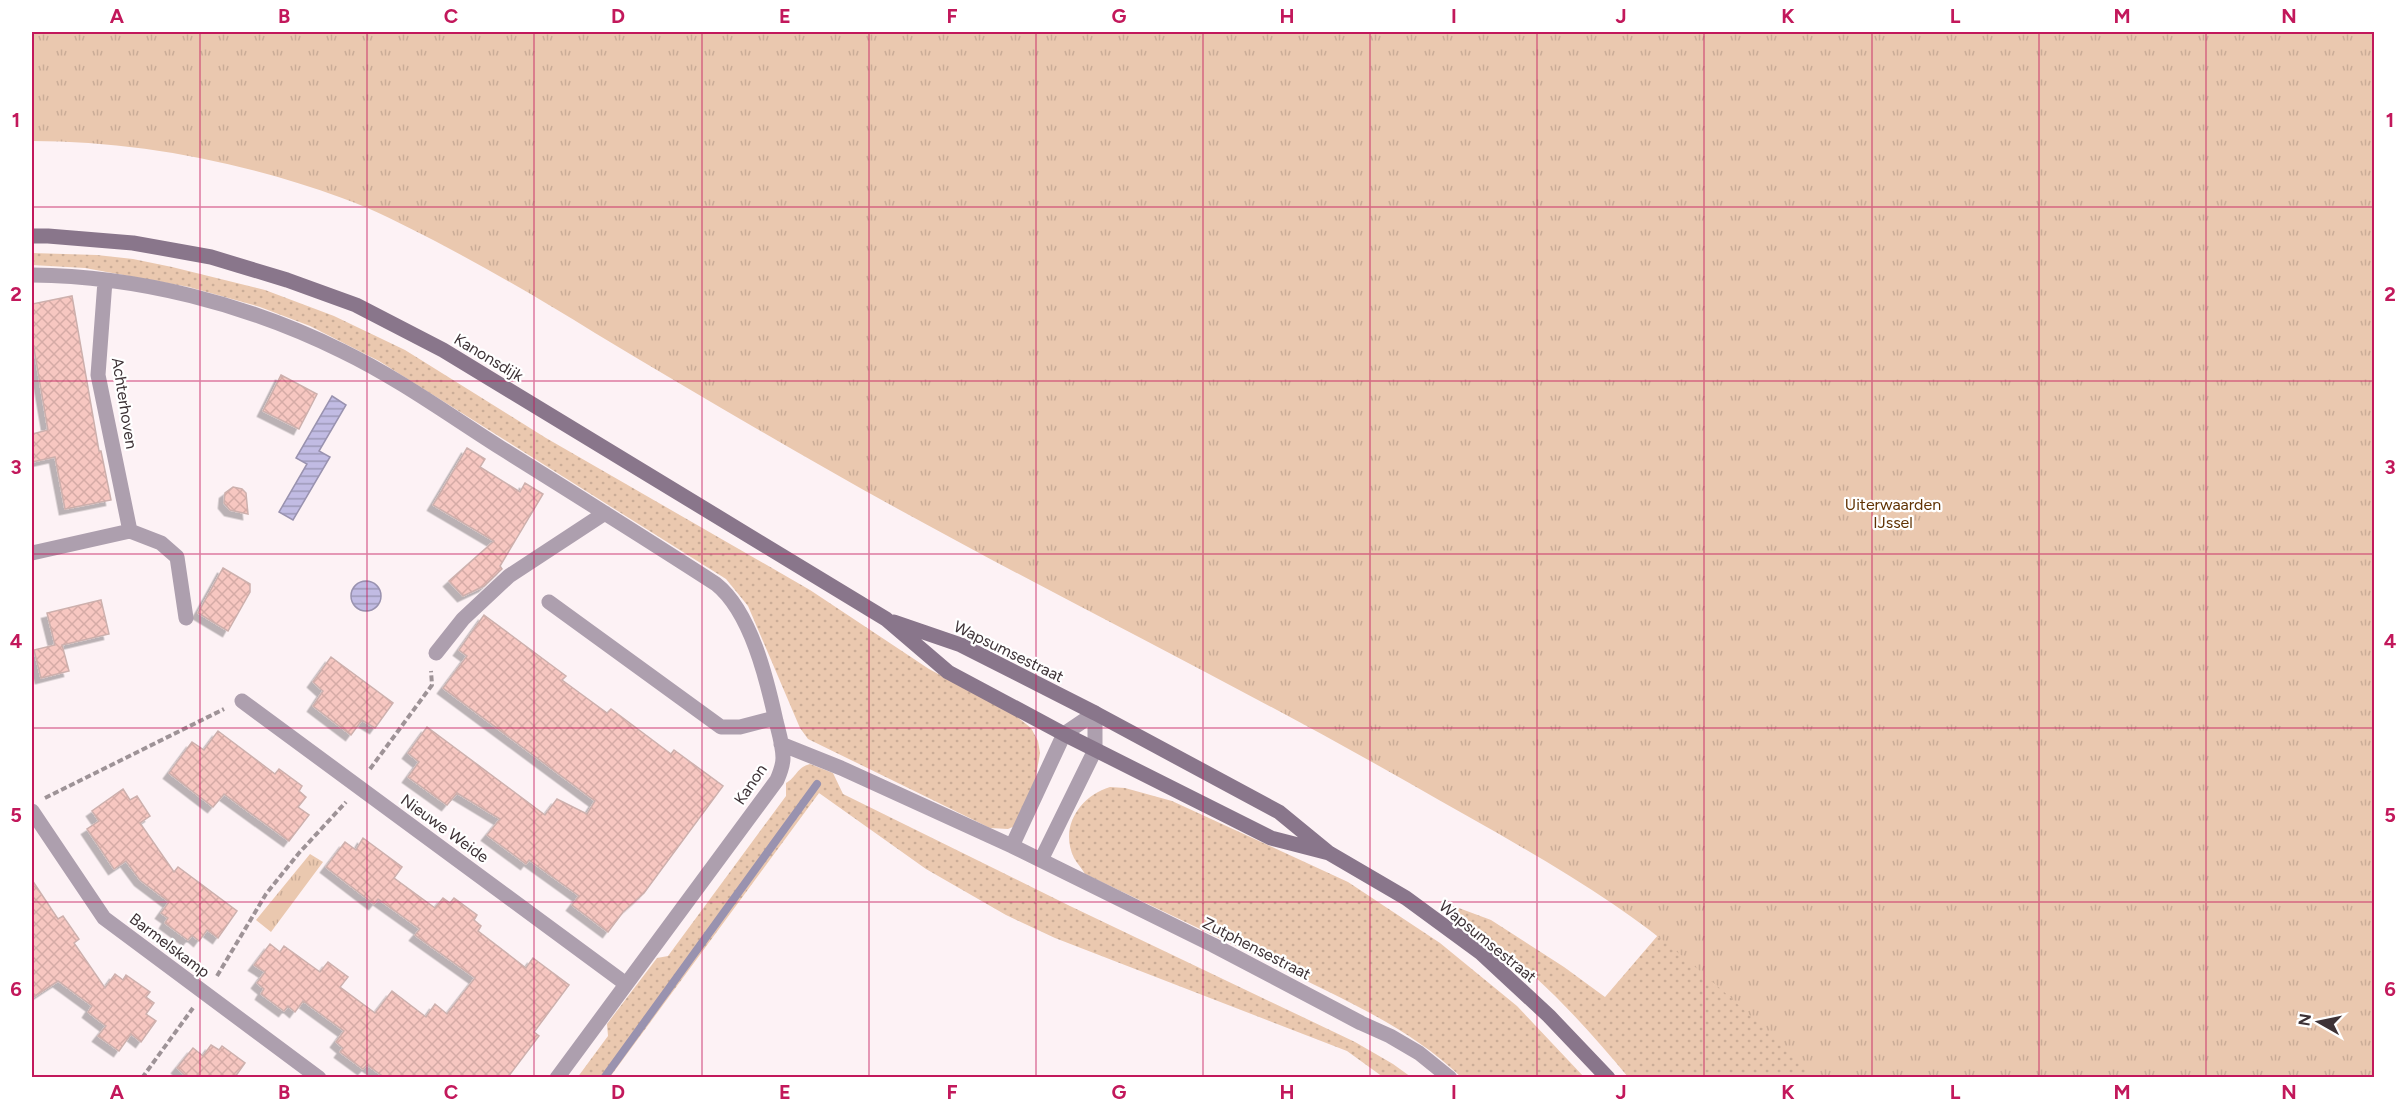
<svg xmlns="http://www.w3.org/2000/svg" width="2406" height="1109" font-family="Figtree,sans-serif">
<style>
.grass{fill:url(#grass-dots)}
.park{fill:url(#park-tufts)}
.water{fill:url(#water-rules);stroke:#9992af;stroke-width:1.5}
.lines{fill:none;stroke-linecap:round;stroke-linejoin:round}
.stream{stroke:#9992af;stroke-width:8}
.building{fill:url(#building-cross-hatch);stroke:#cdb0ad;stroke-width:1.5;filter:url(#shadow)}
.path{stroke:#9e9397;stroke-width:4;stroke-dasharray:6 3;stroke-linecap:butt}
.street{stroke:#ad9fae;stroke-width:15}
.secondary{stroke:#89768b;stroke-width:15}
.grid{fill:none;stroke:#c2185b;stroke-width:1.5;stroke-opacity:0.55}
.labels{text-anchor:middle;stroke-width:4.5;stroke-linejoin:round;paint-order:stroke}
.street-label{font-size:16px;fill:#3d3236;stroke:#fff}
.park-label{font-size:16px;fill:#603203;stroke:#fff}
.neatline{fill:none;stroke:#c2185b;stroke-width:2}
.grid-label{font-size:20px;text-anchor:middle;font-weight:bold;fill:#c2185b}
</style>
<defs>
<pattern id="grass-dots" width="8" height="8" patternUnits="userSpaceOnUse" patternTransform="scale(1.5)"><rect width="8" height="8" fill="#eac8af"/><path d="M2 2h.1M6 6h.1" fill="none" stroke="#caac97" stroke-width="1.8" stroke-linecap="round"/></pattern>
<pattern id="park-tufts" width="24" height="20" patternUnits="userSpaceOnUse" patternTransform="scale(1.5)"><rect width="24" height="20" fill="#eac8af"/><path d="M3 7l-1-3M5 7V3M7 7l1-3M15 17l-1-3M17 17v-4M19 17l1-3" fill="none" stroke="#caac97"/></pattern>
<pattern id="water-rules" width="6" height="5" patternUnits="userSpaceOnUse" patternTransform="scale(1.5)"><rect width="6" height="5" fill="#c1bbe3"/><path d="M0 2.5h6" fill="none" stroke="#9e99b9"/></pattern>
<pattern id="building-cross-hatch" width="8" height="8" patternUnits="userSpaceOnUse" patternTransform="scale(1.5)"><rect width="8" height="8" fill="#f7c7c1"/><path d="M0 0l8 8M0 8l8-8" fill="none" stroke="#d5aba6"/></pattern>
<filter id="shadow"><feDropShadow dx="-5.5" dy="5.5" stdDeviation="0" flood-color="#0004"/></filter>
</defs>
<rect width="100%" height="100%" fill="#fdf2f5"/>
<path class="grass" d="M 32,253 L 97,255 L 133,259 L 172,267 L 265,290 L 334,316 L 405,350 L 546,438 L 810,590 L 929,669 L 1016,716 L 1031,728 L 1038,741 L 1040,753 L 1034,788 L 1015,826 L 1008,829 L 990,828 L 808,739 L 800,728 L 748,606 L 726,579 L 379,361 L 310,326 L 260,307 L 189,287 L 85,268 L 32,265 Z
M 810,764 L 833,773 L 843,794 L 1070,906 L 1355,1042 L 1393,1064 L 1411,1077 L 1383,1077 L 1347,1051 L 1055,938 L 1006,915 L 926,869 L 819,793 L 610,1077 L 577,1078 L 608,1036 L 607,1024 L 657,958 L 668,956 L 786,796 L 786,783 C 796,778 797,767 810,764 Z
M 1110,787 L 1125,788 L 1172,801 L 1348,882 L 1440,943 L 1517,1006 L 1584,1077 L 1461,1077 C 1408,1026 1340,998 1274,965 L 1277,958 L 1268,953 L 1265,960 L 1085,874 C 1082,869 1077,863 1074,858 C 1059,827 1080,796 1110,787 Z
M 1440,901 L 1491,920 L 1564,967 L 1605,997 L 1665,927 L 2374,1077 L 1628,1077 C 1599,1042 1568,1007 1534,976 C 1504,948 1472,925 1440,901 Z"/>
<path class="park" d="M 32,32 L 2374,32 L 2374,1077 L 1815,1077 C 1751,1016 1687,954 1613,904 C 1548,860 1479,823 1411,784 C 1218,674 1017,578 825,468 C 748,424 671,379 595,333 C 542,300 490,270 435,241 C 405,226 374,209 342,198 C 243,162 137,141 32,141 Z
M 310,854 L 323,862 L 271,932 L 256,920 Z"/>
<path class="water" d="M 332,396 L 346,405 L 319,451 L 330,457 L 293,520 L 279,512 L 307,464 L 296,458 Z
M351 596a15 15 0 1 1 30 0a15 15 0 1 1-30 0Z"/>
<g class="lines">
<path class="stream" d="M 604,1078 L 817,784"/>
</g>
<path class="building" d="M 72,296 L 99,451 L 101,451 L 111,500 L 65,509 L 55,457 L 32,462 L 32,434 L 48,430 L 32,337 L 32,304 Z
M 281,375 L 317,394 L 299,429 L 263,411 Z
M 467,448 L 485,459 L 480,467 L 520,492 L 525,483 L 543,494 L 500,566 L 502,569 L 484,586 L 463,596 L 449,581 L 494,541 L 433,505 Z
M 233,487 L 242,489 L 246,493 L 248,514 L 230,510 L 224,503 L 225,493 Z
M 223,568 L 250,584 L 250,592 L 228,631 L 198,613 Z
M 101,600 L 109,634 L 62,645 L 69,671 L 41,678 L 34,650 L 55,645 L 47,613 Z
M 484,615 L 566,676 L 562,680 L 607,713 L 611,709 L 671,754 L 674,750 L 723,786 L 644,893 L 623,912 L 608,932 L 572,905 L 579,896 L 529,860 L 526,864 L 487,835 L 500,819 L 457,793 L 447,805 L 408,777 L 419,762 L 408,753 L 427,727 L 545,815 L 557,799 L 587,814 L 595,801 L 443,688 L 467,656 L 459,650 Z
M 331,657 L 393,703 L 375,728 L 362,720 L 351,735 L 313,706 L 323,691 L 313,682 Z
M 218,731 L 275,774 L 279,769 L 302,786 L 299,791 L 306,797 L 298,807 L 309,815 L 289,841 L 224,794 L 213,807 L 169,773 L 192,742 L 204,750 Z
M 123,789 L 130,800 L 137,796 L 150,816 L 140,823 L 174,872 L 178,867 L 237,911 L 218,938 L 207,930 L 199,941 L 192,935 L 188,940 L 165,923 L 168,918 L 161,913 L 169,902 L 140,880 L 126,861 L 114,869 L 87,829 L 99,821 L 92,811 Z
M 363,838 L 402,867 L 394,878 L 435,908 L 443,898 L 450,903 L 454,898 L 477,915 L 474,920 L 481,926 L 478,931 L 526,968 L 533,958 L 569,985 L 534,1032 L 539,1036 L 508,1077 L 384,1077 L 367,1065 L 363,1069 L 340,1052 L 343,1048 L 336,1042 L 344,1031 L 303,1001 L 295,1012 L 288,1006 L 284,1011 L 261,994 L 264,989 L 257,983 L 265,972 L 254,965 L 270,944 L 280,952 L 284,946 L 320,972 L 328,962 L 348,977 L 340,987 L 375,1013 L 392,991 L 426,1017 L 435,1004 L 447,1014 L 475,978 L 415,935 L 420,929 L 378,899 L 374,904 L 326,867 L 345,842 L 356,850 Z
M 32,880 L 58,919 L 63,916 L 79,939 L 74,943 L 105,988 L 115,974 L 123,980 L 126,975 L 150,992 L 146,997 L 154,1003 L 146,1014 L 156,1021 L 141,1042 L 131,1034 L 119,1051 L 98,1036 L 106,1026 L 88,1012 L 92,1006 L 58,981 L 32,998 Z
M 211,1045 L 219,1050 L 222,1046 L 245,1063 L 235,1077 L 187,1077 L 177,1068 L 193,1048 L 203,1056 Z"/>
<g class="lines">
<path class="path" d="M 370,769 L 432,685 L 431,671
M 45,798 L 224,709
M 217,976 L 266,894 L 299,853 L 346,802
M 142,1078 L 193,1008"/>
<path class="street" d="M 32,275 C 138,276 247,304 342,351 C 398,378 449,415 501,448 C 573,493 645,538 716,584 C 751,612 767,680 776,721 C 779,733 783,746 783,758 C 783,766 780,773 777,780 L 557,1078
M 130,531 L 161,543 L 177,557 L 186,618
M 32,553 L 130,531 L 98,375 L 105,281
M 549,602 L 721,727 L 740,727 L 775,718
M 436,653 L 463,619 L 509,576 L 605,513
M 242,701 L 626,984
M 781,744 L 841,768 L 1012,846 L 1213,945 L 1361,1023 L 1390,1036 L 1419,1053 L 1450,1078
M 32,811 L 104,918 L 319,1078
M 1012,846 L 1064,734 L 1095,713
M 1041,860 L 1095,750 L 1095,713"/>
<path class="secondary" d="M 32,236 L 48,236 L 133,243 L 211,257 L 287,280 L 356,305 L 443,350 L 886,619 L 948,672 L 1064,734 L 1271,838 L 1329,853
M 894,622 L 961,645 L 1095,713 L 1279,812 L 1329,853 L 1406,898 L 1481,953 L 1549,1016 L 1608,1078"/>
</g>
<path class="grid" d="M 200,32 L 200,1078M 367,32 L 367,1078M 534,32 L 534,1078M 702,32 L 702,1078M 869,32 L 869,1078M 1036,32 L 1036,1078M 1203,32 L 1203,1078M 1370,32 L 1370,1078M 1537,32 L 1537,1078M 1704,32 L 1704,1078M 1872,32 L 1872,1078M 2039,32 L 2039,1078M 2206,32 L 2206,1078M 32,207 L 2374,207M 32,381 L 2374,381M 32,554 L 2374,554M 32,728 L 2374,728M 32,902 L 2374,902"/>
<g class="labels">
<g class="street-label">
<text transform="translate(489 357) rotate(31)" y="6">Kanonsdijk</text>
<text transform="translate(125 403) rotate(81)" y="6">Achterhoven</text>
<text transform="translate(1009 651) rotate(26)" y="6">Wapsumsestraat</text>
<text transform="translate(750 784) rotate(-56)" y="6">Kanon</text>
<text transform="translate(445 828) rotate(36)" y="6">Nieuwe Weide</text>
<text transform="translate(1488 941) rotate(39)" y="6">Wapsumsestraat</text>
<text transform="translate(170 945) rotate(37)" y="6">Barmelskamp</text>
<text transform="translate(1257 948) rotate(27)" y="6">Zutphensestraat</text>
</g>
<g class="park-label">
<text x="1893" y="510">Uiterwaarden<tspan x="1893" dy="18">IJssel</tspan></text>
</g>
</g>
<rect width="2406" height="1109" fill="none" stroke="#ffffff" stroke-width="66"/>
<g transform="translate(2319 1022) rotate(279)" stroke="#ffffff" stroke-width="4.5" paint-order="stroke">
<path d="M0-4.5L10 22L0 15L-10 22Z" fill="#3d3236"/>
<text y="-9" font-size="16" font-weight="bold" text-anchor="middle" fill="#3d3236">N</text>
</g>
<rect x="33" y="33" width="2340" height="1043" class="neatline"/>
<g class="grid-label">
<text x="117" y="23">A</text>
<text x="284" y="23">B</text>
<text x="451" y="23">C</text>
<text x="618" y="23">D</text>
<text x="785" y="23">E</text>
<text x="952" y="23">F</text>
<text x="1119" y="23">G</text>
<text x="1287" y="23">H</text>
<text x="1454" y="23">I</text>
<text x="1621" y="23">J</text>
<text x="1788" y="23">K</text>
<text x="1955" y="23">L</text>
<text x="2122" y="23">M</text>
<text x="2289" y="23">N</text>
<text x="16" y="127">1</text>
<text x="2390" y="127">1</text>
<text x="16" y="301">2</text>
<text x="2390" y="301">2</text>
<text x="16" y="474">3</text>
<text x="2390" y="474">3</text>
<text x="16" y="648">4</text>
<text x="2390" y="648">4</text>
<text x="16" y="822">5</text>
<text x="2390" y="822">5</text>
<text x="16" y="996">6</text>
<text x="2390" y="996">6</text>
<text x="117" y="1099">A</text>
<text x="284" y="1099">B</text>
<text x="451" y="1099">C</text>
<text x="618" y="1099">D</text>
<text x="785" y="1099">E</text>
<text x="952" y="1099">F</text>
<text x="1119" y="1099">G</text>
<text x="1287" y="1099">H</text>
<text x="1454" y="1099">I</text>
<text x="1621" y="1099">J</text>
<text x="1788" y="1099">K</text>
<text x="1955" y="1099">L</text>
<text x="2122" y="1099">M</text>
<text x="2289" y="1099">N</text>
</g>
</svg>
